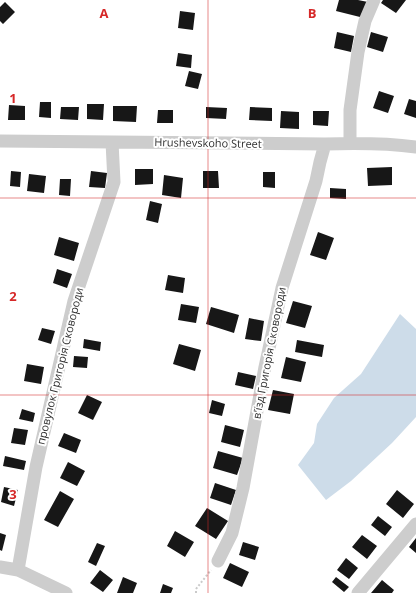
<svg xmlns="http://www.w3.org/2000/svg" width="416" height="593" font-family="'Open Sans',sans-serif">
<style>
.water{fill:#cddce9}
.building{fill:#171717}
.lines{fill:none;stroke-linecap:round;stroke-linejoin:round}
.path{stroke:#cacaca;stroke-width:2;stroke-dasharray:2 2;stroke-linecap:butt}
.minor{stroke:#cdcdcd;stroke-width:13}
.grid{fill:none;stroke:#d62828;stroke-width:1;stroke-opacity:0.55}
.labels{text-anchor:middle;stroke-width:4;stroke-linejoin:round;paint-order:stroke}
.street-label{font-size:11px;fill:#303030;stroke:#fff}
.grid-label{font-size:13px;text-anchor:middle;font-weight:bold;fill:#d62828;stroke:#fff;stroke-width:4;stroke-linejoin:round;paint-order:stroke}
</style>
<rect width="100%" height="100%" fill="#fff"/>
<path class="water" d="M 400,314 L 416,329 L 416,417 L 392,443 L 351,481 L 326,500 L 298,465 L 314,443 L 317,424 L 334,398 L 361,374 Z"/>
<path class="building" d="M 339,0 L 358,0 L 368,2 L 364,18 L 336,11 Z
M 383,0 L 406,0 L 396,13 L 381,3 Z
M 5,2 L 15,12 L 3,24 L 0,21 L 0,7 Z
M 180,11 L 195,13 L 193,30 L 178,28 Z
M 337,32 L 354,36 L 351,52 L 334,48 Z
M 371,32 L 388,37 L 383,52 L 367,47 Z
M 178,53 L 192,55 L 191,68 L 176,66 Z
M 189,71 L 202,74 L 198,89 L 185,86 Z
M 379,91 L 394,96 L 388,113 L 373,108 Z
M 409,99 L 416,101 L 416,118 L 404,114 Z
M 40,102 L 51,102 L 51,118 L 39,117 Z
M 87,104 L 104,104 L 103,120 L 87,119 Z
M 9,105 L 25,106 L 25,120 L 8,120 Z
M 113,106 L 137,106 L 136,122 L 113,121 Z
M 61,107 L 79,107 L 78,120 L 60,119 Z
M 206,107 L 227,108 L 226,119 L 206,118 Z
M 250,107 L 272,108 L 272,121 L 249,120 Z
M 158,110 L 173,110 L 173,123 L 157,123 Z
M 281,111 L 299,112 L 299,129 L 280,128 Z
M 313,111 L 329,111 L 328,126 L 313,125 Z
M 392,167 L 392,185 L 368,186 L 367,168 Z
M 135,169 L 153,169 L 153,184 L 135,185 Z
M 11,171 L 21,172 L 20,187 L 10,186 Z
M 91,171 L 107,173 L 105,188 L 89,187 Z
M 203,171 L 218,171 L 219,188 L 203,188 Z
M 263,172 L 275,172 L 275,188 L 263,187 Z
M 29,174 L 46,176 L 44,193 L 27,191 Z
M 164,175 L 183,178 L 181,198 L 162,195 Z
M 60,179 L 71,179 L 70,196 L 59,195 Z
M 330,188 L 346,189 L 346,199 L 330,198 Z
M 150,201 L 162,204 L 158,223 L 146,220 Z
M 318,232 L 334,238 L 326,260 L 310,255 Z
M 59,237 L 79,243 L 74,261 L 54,255 Z
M 57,269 L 72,274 L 67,288 L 53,283 Z
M 168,275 L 185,278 L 183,293 L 165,290 Z
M 293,301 L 312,306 L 305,328 L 286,323 Z
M 181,304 L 199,307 L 196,323 L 178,320 Z
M 211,307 L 239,315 L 234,333 L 206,324 Z
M 249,318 L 264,321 L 261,341 L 245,339 Z
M 42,328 L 55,331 L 51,344 L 38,340 Z
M 84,339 L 101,342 L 100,351 L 83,348 Z
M 297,340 L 324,345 L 322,357 L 295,352 Z
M 179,344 L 201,350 L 195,371 L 173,364 Z
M 74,356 L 88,357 L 87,368 L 73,367 Z
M 286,357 L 306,362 L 301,382 L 281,378 Z
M 27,364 L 44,367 L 41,384 L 24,381 Z
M 238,372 L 256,376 L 253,389 L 235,385 Z
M 273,390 L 294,394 L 290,414 L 268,410 Z
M 87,395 L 102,402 L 93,420 L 78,413 Z
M 212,400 L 225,404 L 222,416 L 209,413 Z
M 22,409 L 35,413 L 33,422 L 19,419 Z
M 225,425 L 244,430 L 240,447 L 221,442 Z
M 14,428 L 28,430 L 25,445 L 11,443 Z
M 64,433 L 81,440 L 76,453 L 58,446 Z
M 218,451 L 243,458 L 237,475 L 213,468 Z
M 5,456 L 26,461 L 24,470 L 3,466 Z
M 68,462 L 85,471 L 77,486 L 60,478 Z
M 215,483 L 236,490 L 231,505 L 210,498 Z
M 4,487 L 18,490 L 14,506 L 1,502 Z
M 397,490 L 414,504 L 403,518 L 386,504 Z
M 60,491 L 74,499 L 58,527 L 44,520 Z
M 207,508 L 228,521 L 216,539 L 195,526 Z
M 378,516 L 392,527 L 385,536 L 371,525 Z
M 175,531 L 194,542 L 185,557 L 167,546 Z
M 0,533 L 6,535 L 2,551 L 0,550 Z
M 362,535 L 377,546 L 367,559 L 352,547 Z
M 416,538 L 416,553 L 409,547 Z
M 243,542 L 259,547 L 255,560 L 239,555 Z
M 97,543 L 105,546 L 96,566 L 88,562 Z
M 346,558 L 358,568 L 349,579 L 337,570 Z
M 230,563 L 249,572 L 242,587 L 223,578 Z
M 100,570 L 113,580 L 103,592 L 90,583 Z
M 123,577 L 137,583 L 133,593 L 117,593 Z
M 336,577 L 349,587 L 344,592 L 332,582 Z
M 382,580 L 394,590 L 392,593 L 371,593 Z
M 163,584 L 173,588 L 171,593 L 160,593 Z"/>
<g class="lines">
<path class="path" d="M 196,593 L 196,589 L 211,570"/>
<path class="minor" d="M 0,141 L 325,144 C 355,143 386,143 416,147
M 350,143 L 350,110 L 358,52 L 365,21 L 374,0
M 218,561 L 232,533 L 243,488 L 265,367 L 282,288 L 316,181 L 320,162 L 325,144
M 0,567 L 18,570 L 66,593
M 18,570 L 36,467 L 74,301 L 114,182 L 112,142
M 358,593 L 416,524"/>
</g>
<path class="grid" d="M 208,0 L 208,593M 0,198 L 416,198M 0,395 L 416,395"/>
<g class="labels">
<g class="street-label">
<text transform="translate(208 143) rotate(1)" y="4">Hrushevskoho Street</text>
<text transform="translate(269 353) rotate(-79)" y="4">в'їзд Григорія Сковороди</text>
<text transform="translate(60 366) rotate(-76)" y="4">провулок Григорія Сковороди</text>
</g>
</g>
<g class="grid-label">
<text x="104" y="18">A</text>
<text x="312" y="18">B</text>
<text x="13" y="103">1</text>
<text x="13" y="301">2</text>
<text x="13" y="499">3</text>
</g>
</svg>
